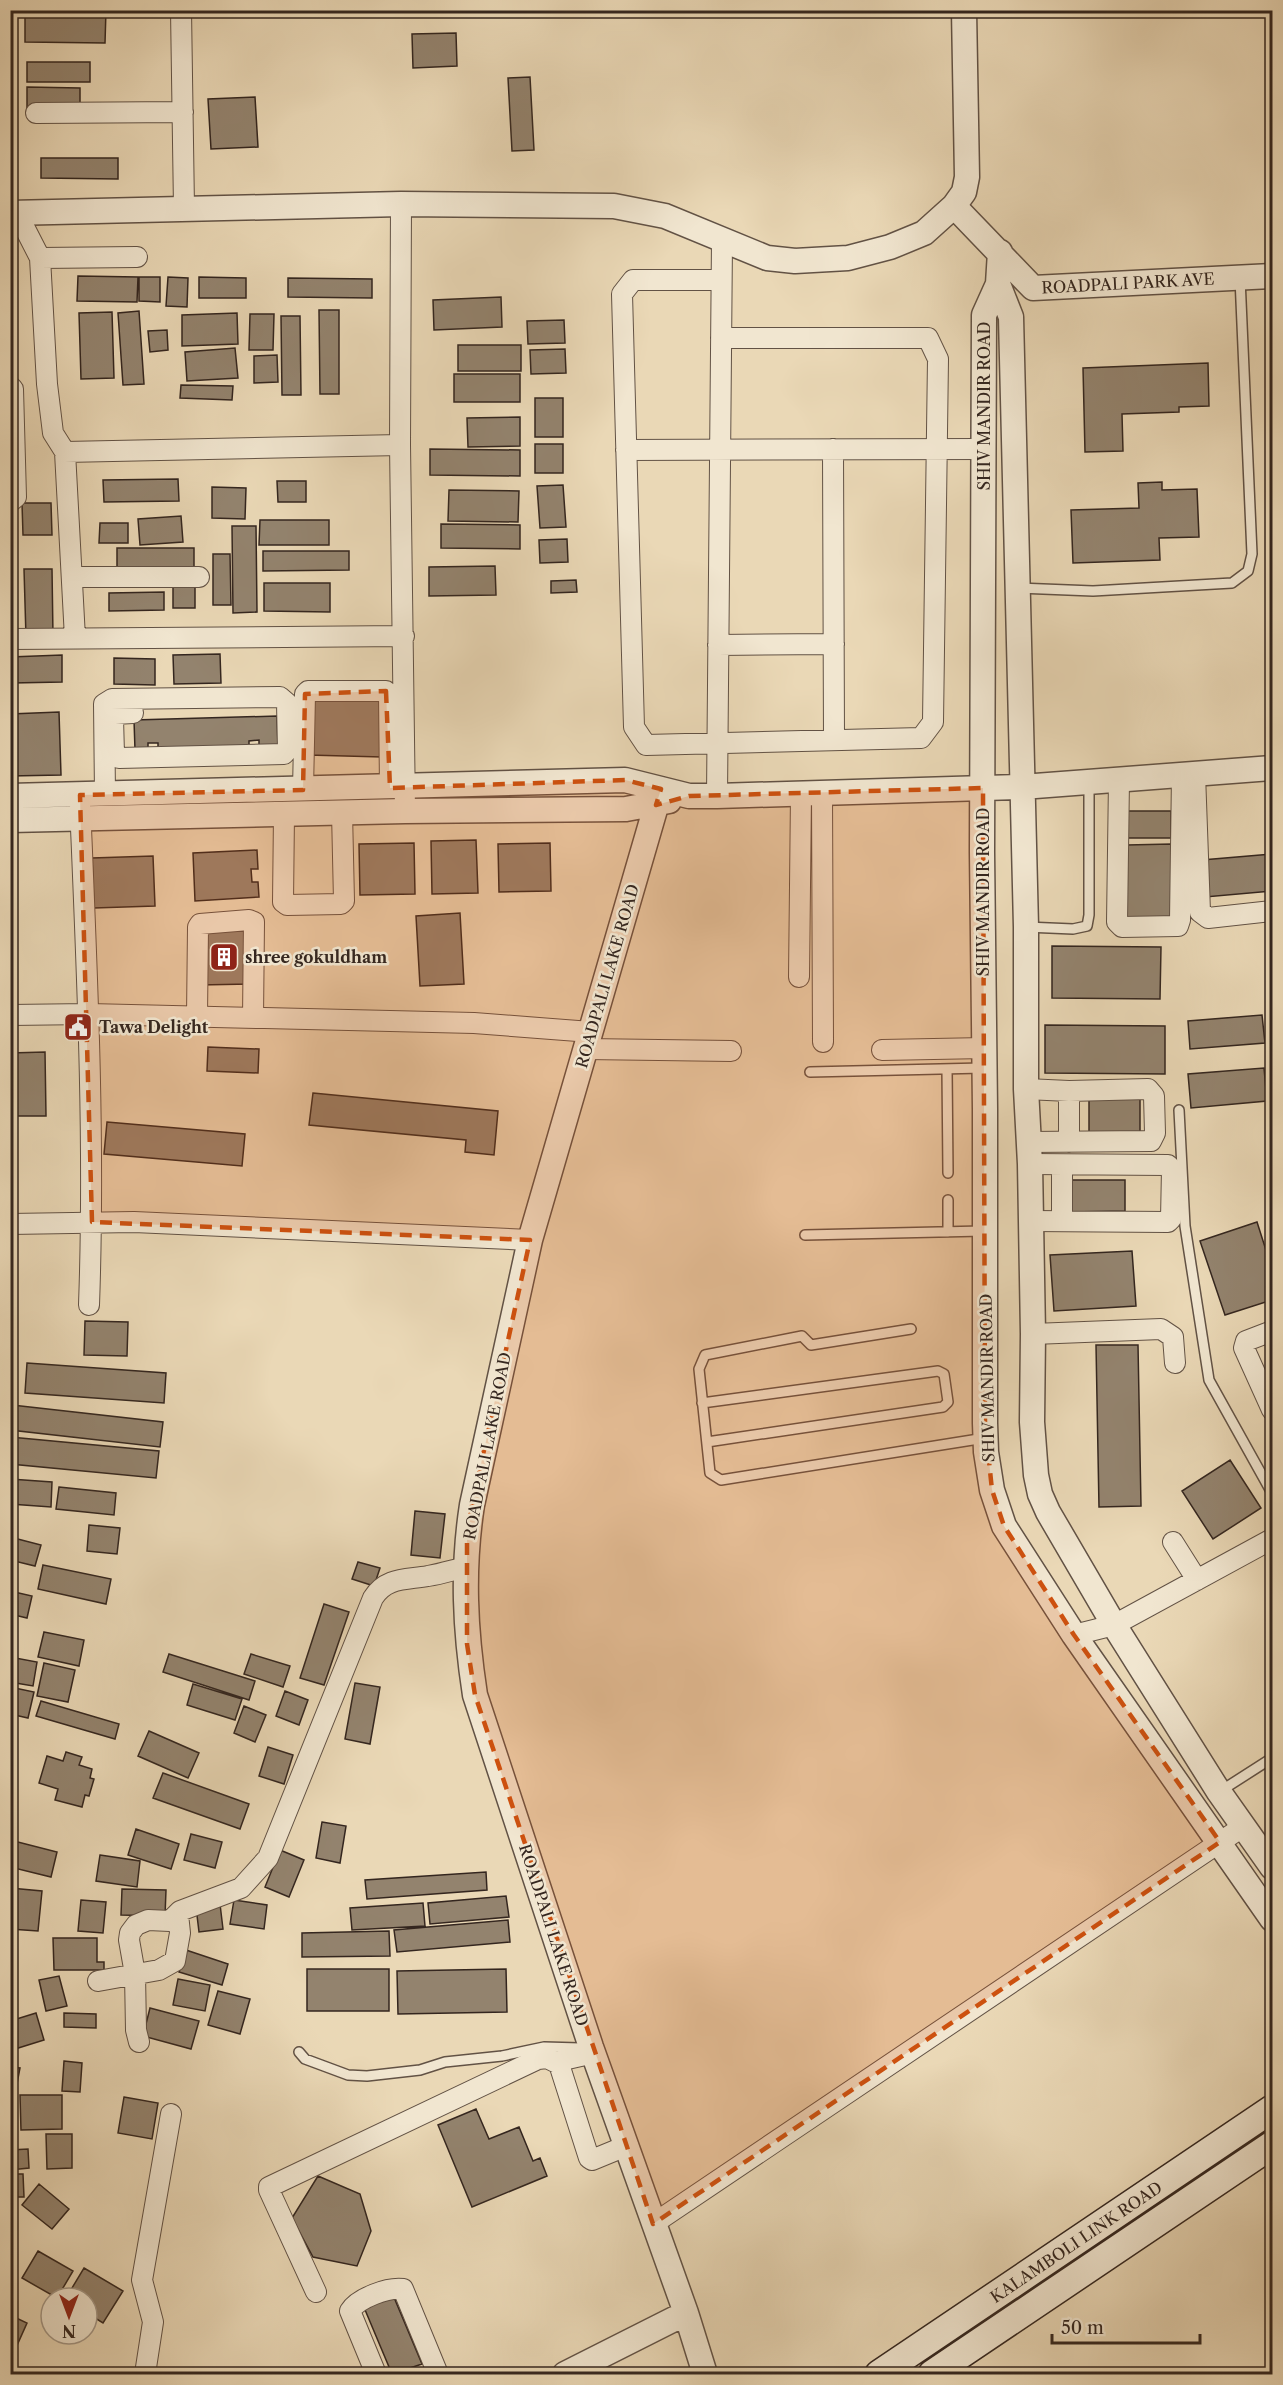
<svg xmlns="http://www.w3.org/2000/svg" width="1283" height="2385" font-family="'Libre Caslon Text',serif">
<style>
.building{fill:#93836e;stroke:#34261f;stroke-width:1.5}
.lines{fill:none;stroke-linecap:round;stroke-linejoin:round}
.service-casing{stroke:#625245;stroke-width:12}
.minor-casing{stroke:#625245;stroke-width:22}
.tertiary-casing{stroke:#625245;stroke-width:27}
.secondary-casing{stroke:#34261f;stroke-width:30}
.service{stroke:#f1e6d0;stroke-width:9}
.minor{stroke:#f1e6d0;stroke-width:20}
.tertiary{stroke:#f1e6d0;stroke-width:24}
.secondary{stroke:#f1e6d0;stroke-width:27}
.marked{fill:#cd510f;fill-opacity:0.2;stroke:#cd510f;stroke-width:4.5;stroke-dasharray:12 8;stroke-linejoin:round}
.labels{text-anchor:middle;stroke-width:5;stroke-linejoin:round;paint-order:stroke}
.street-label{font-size:16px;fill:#34261f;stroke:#f1e6d0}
.poi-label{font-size:16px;font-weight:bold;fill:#34261f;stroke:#f1e6d0;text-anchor:start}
</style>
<rect width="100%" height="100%" fill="#ead8b6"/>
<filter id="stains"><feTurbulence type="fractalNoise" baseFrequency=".00333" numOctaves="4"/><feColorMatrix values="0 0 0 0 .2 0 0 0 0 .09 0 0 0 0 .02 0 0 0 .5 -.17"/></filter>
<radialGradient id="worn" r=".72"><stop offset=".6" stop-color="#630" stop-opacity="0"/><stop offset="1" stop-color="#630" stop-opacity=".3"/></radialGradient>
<path class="building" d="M 25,10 L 106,10 L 105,43 L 25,42 Z
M 10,26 L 16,26 L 16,81 L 10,81 Z
M 456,33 L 457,66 L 413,68 L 412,34 Z
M 27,62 L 90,62 L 90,82 L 27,82 Z
M 530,77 L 534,150 L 512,151 L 508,78 Z
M 10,86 L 14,86 L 14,114 L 10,114 Z
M 27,87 L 80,88 L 80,108 L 27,108 Z
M 255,97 L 258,147 L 211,149 L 208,99 Z
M 41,158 L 118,158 L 118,179 L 41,178 Z
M 78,276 L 138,277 L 137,302 L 77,301 Z
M 139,277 L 160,277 L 160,302 L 139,301 Z
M 168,277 L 188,278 L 187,307 L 166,306 Z
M 199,277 L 246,278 L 246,298 L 199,298 Z
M 288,278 L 372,279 L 372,298 L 288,297 Z
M 501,297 L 502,327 L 434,330 L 433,300 Z
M 319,310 L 339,310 L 339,394 L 320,394 Z
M 139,311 L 144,384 L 123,385 L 118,313 Z
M 112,312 L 114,378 L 81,379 L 79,313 Z
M 237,313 L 238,344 L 182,346 L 182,315 Z
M 250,314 L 274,314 L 273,350 L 249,350 Z
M 281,316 L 300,316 L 301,395 L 282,395 Z
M 564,320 L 565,343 L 528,344 L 527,321 Z
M 167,330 L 168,350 L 150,352 L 148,331 Z
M 458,345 L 521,345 L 521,371 L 458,371 Z
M 235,348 L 238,378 L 187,381 L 185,352 Z
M 565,349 L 566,373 L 531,374 L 530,350 Z
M 277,355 L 278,382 L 254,383 L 254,356 Z
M 1208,363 L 1209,406 L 1179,407 L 1179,412 L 1122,414 L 1123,451 L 1085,452 L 1083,368 Z
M 454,374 L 520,374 L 520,402 L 454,402 Z
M 181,385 L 233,386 L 232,400 L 180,398 Z
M 535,398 L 563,398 L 563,437 L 535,437 Z
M 520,417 L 520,446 L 468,447 L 467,418 Z
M 535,444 L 563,444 L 563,473 L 535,473 Z
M 430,449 L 520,450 L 520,476 L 430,475 Z
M 178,479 L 179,501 L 104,502 L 103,480 Z
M 277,481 L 306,481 L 306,502 L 278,502 Z
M 1162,482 L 1162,490 L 1197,489 L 1199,537 L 1159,538 L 1160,560 L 1073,563 L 1071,510 L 1139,508 L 1138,483 Z
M 563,485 L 566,527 L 540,528 L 537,486 Z
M 212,487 L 246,488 L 245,519 L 212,518 Z
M 449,490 L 519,491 L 518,522 L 448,521 Z
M 22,503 L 51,503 L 52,535 L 23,535 Z
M 181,516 L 183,542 L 140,545 L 138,519 Z
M 260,520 L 329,520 L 329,545 L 259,545 Z
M 100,523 L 128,523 L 128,543 L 99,543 Z
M 441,524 L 520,525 L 520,549 L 441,548 Z
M 232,526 L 256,526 L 257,612 L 233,613 Z
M 567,539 L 568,562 L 540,563 L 539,540 Z
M 117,548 L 194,548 L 194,567 L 117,567 Z
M 263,551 L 349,551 L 349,570 L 263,571 Z
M 213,554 L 230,554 L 231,605 L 213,605 Z
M 495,566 L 496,595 L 429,596 L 429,567 Z
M 24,569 L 52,569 L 53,636 L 26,637 Z
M 576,580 L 577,592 L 551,593 L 551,581 Z
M 173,582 L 195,582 L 195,608 L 173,608 Z
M 264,583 L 330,583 L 330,612 L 264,611 Z
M 164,592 L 164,610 L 109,611 L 109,593 Z
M 220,654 L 221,683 L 174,684 L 173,655 Z
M 62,655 L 62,682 L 12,683 L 10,689 L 10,657 Z
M 114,658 L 155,659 L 155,685 L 114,684 Z
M 309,697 L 384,699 L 382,757 L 308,755 Z
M 59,712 L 61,775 L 10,776 L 10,714 Z
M 277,716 L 278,747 L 259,747 L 259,740 L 249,741 L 249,748 L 158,750 L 158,743 L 148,743 L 148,750 L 135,750 L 134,720 Z
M 1124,811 L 1171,811 L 1171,838 L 1124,838 Z
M 476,840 L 478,893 L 432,894 L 431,841 Z
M 414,843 L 415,894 L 360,895 L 359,844 Z
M 550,843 L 551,891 L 499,892 L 498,844 Z
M 1171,844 L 1172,921 L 1127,922 L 1127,845 Z
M 257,850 L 258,869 L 251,869 L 252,882 L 258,882 L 259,897 L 195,901 L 193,853 Z
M 1272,854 L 1272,891 L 1205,897 L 1202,860 Z
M 153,856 L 155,906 L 94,908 L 92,858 Z
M 460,913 L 464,984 L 420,986 L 416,916 Z
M 249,926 L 250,984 L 199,985 L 199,930 Z
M 1052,946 L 1161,947 L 1160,999 L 1052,998 Z
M 1262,1015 L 1265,1043 L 1190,1049 L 1188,1021 Z
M 1045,1025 L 1165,1026 L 1165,1074 L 1045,1073 Z
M 208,1047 L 259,1049 L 258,1073 L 207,1071 Z
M 45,1052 L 46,1116 L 11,1116 L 10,1053 Z
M 1264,1068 L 1267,1101 L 1191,1108 L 1188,1074 Z
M 313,1093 L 498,1111 L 494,1155 L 465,1152 L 466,1140 L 309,1125 Z
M 1089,1097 L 1140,1097 L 1140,1135 L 1089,1135 Z
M 107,1122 L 245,1134 L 242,1166 L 104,1154 Z
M 1069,1180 L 1125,1180 L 1125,1211 L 1070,1212 Z
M 1257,1222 L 1272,1269 L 1272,1300 L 1225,1315 L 1200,1241 Z
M 1132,1251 L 1136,1306 L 1054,1311 L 1050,1255 Z
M 85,1321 L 128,1322 L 127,1356 L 84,1355 Z
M 1096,1345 L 1138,1345 L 1141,1506 L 1099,1507 Z
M 27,1363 L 166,1373 L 164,1403 L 25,1393 Z
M 12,1405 L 163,1422 L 160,1447 L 10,1430 Z
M 10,1437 L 159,1451 L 156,1478 L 10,1464 Z
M 1230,1460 L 1261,1508 L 1213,1539 L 1182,1491 Z
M 10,1479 L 52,1482 L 51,1507 L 10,1504 Z
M 59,1487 L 116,1493 L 114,1515 L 56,1509 Z
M 415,1511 L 445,1514 L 440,1558 L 411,1555 Z
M 89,1525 L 120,1528 L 117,1554 L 87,1551 Z
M 10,1537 L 41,1545 L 35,1566 L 10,1560 Z
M 358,1562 L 380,1568 L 374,1586 L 352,1579 Z
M 43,1565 L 111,1579 L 106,1604 L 38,1589 Z
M 10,1591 L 32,1596 L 27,1618 L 10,1614 Z
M 324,1604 L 349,1612 L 324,1685 L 300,1678 Z
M 44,1632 L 84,1640 L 79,1666 L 38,1657 Z
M 169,1654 L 255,1681 L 249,1700 L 163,1672 Z
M 251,1654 L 290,1666 L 283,1687 L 244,1674 Z
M 10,1657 L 37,1662 L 33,1686 L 10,1682 Z
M 44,1663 L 75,1670 L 68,1702 L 37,1696 Z
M 355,1683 L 380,1687 L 370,1744 L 345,1739 Z
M 193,1684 L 242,1699 L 235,1720 L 187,1705 Z
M 10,1687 L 34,1692 L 28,1718 L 10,1714 Z
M 285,1691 L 308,1700 L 299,1725 L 276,1716 Z
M 41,1701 L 119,1724 L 115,1739 L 36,1716 Z
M 244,1706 L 266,1715 L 255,1742 L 234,1733 Z
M 149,1731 L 199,1753 L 188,1778 L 138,1756 Z
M 268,1747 L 293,1755 L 284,1784 L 259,1776 Z
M 66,1752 L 82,1757 L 79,1765 L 92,1769 L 90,1778 L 94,1779 L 89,1796 L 85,1795 L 82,1807 L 55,1800 L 58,1789 L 39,1783 L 47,1756 L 63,1761 Z
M 163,1773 L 249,1804 L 240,1829 L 153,1798 Z
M 322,1822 L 346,1826 L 340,1863 L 316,1858 Z
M 136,1829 L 179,1844 L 171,1869 L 128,1855 Z
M 191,1834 L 222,1842 L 215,1868 L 184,1860 Z
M 10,1840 L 57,1852 L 51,1877 L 10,1867 Z
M 280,1850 L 304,1860 L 289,1897 L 265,1887 Z
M 100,1855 L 140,1861 L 137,1887 L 96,1881 Z
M 486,1872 L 487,1890 L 367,1899 L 365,1880 Z
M 10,1888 L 42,1891 L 38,1931 L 10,1929 Z
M 122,1889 L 166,1890 L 165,1916 L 121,1915 Z
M 506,1896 L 509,1917 L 430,1924 L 428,1903 Z
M 81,1900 L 106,1902 L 103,1933 L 78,1931 Z
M 234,1900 L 267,1905 L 264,1929 L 230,1924 Z
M 423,1903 L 425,1926 L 352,1930 L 350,1908 Z
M 220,1904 L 223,1929 L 199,1932 L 196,1907 Z
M 508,1920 L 510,1942 L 397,1952 L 394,1930 Z
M 389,1931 L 390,1956 L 302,1957 L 302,1933 Z
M 53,1938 L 97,1938 L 97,1962 L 104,1962 L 104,1970 L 54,1970 Z
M 186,1950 L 228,1964 L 222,1985 L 179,1972 Z
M 307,1969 L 389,1969 L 389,2011 L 307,2011 Z
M 506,1969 L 507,2012 L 398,2014 L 397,1971 Z
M 59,1976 L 67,2006 L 46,2011 L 39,1980 Z
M 178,1979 L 210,1985 L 205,2011 L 173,2005 Z
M 218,1991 L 250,1999 L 240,2034 L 208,2025 Z
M 150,2008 L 199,2021 L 191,2049 L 143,2036 Z
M 36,2013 L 44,2040 L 15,2049 L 10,2035 L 10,2021 Z
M 64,2013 L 96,2014 L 96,2028 L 64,2027 Z
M 64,2061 L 82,2063 L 80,2092 L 62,2091 Z
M 10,2067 L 20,2068 L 16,2089 L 10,2089 Z
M 20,2095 L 62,2095 L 62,2129 L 21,2130 Z
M 124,2097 L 158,2103 L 152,2139 L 118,2133 Z
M 476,2109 L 489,2139 L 519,2127 L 533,2161 L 540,2158 L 547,2176 L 472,2207 L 438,2125 Z
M 46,2134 L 72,2134 L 72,2168 L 47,2169 Z
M 28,2149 L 29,2168 L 10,2170 L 10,2150 Z
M 10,2174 L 23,2174 L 24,2197 L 10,2197 Z
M 318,2176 L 360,2194 L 371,2231 L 357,2266 L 313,2257 L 292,2218 Z
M 39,2184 L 69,2209 L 52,2229 L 22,2205 Z
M 38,2251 L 73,2271 L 57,2298 L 22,2278 Z
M 84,2268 L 123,2291 L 103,2323 L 87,2313 L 87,2298 L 66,2298 Z
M 393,2295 L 422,2364 L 392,2374 L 363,2305 Z
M 10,2315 L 27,2323 L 14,2352 L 10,2351 Z
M 10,2371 L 50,2374 L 10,2374 Z"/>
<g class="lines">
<g class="service-casing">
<path id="service" d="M 1018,588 L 1093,591 L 1232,583 L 1248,571 L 1252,554 L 1240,278
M 1026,927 L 1073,929 L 1087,926 L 1089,915 L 1089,782
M 947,1069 L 948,1173
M 810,1072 L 983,1068
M 1179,1110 L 1185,1226 L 1209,1380 L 1272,1493
M 948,1200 L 948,1232
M 805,1235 L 983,1231
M 911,1329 L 811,1345 L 802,1336 L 705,1355 L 699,1369 L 710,1473 L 721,1480 L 985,1438
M 702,1403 L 938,1371 L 944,1374 L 948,1402 L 943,1407 L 707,1442
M 1219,1792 L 1272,1758
M 299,2052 L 305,2059 L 348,2075 L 367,2076 L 420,2070 L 445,2062 L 502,2056 L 544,2047 L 580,2048"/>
</g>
<g class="minor-casing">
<path id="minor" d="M 181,10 L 184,208
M 36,113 L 183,112
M 401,204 L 400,445 L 405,811
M 17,213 L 40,258 L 47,384 L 53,433 L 65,452 L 75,638
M 40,258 L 137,257
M 721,338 L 928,338 L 938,359 L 933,722 L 921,738 L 646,745 L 634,727 L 622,294 L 633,280 L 721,280
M 10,386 L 13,389 L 16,497 L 10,502
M 833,449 L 834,740
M 626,450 L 984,449
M 65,452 L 400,445
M 72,577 L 199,577
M 10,639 L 404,636
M 718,645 L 834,644
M 1195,774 L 1200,912 L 1208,918 L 1272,911
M 1119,780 L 1117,922 L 1122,927 L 1178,926 L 1180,920 L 1182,775
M 303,790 L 305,694 L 308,691 L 386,691 L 389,694 L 390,788
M 822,793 L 823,1042
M 105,794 L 104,704 L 112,699 L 280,697 L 287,703 L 288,749 L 284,754 L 119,758 L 114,754 L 113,718 L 115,714 L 133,713
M 717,796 L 722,241
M 80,804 C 87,971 95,1138 89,1305
M 284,814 L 283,902 L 287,905 L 341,904 L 344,901 L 342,812
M 799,977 L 801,794
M 10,1015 L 89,1014 L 474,1023 L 591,1032
M 197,1016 L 198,927 L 200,924 L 249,920 L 254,922 L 253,1018
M 586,1049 L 731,1051
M 882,1050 L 985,1048
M 1026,1089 L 1069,1091 L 1148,1089 L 1154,1096 L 1155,1133 L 1151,1141 L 1029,1142
M 1069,1091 L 1069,1142
M 1030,1164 L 1168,1165 L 1172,1169 L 1171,1219 L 1168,1222 L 1031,1221
M 1062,1221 L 1062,1165
M 10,1224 L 134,1222 L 530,1240
M 1272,1331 L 1246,1341 L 1244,1348 L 1272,1410
M 1033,1334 L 1161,1329 L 1173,1337 L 1175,1363
M 1173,1542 L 1197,1580
M 1074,1635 L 1114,1625 L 1272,1539
M 98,1981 L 159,1970 L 175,1961 L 180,1933 L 178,1914
M 139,2042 L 136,2030 L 135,1974 L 129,1940 L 130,1933 L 136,1925 L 148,1920 L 170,1921 L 180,1911 L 241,1888 L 268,1858 L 373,1598 C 386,1577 406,1580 428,1576 C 441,1574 453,1570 466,1567
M 559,2064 L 563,2060 L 594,2053
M 653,2224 L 1244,1826
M 316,2292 L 269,2190 L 269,2187 L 538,2059 L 547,2058 L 559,2064 L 589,2158 L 592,2160 L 626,2146
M 145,2374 L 153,2322 L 142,2280 L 171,2114
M 376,2374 L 350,2311 C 358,2298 388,2287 403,2289 L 438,2374"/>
</g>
<g class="tertiary-casing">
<path id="tertiary" d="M 964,10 L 967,177 L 964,192 L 954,206 L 1033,288 L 1272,276
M 10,213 L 401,204 L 614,206 L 665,216 L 767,258 L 795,261 L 848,258 L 890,247 L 924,233 L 954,206
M 1000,252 L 998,284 L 984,315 L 982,852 L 985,1109 L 985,1423 L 986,1452 L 992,1490 L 1004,1526 L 1074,1635 L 1272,1919
M 998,284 L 1011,317 L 1026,927 L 1026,1089 L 1030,1164 L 1033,1334 L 1032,1422 L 1036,1475 L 1040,1494 L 1048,1512 L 1114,1625 L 1219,1792 L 1272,1867
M 661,789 L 530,1240 L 472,1505 C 462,1570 465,1630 475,1695 L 591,2047 L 686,2313 L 705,2374
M 10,796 L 625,780 L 689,796 L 717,796 L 1022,787 L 1272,768
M 10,820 L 405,811 L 626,809 L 669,801
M 565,2374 L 686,2313"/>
</g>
<g class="secondary-casing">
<path id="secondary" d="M 879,2374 L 1272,2109
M 932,2374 L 1272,2145"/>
</g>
<use href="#service" class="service"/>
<use href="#minor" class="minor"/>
<use href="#tertiary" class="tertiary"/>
<use href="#secondary" class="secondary"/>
</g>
<path class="marked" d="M 386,691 L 390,788 L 625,780 L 661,789 L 656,805 L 689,796 L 983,788 L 985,1423 L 992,1490 L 1004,1526 L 1074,1635 L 1220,1842 L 653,2224 L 475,1695 L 467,1644 L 467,1539 L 472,1505 L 530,1240 L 92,1222 L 80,795 L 303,790 L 305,694 Z"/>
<defs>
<g id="building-square" transform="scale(1.5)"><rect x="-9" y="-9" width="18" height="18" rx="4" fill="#8f2418" stroke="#f1e6d0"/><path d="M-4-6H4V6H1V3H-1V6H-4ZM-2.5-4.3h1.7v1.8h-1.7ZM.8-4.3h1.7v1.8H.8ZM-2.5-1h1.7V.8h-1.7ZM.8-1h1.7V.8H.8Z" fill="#fff"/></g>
<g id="civic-square" transform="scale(1.5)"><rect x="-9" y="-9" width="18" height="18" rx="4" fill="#8f2418" stroke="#f1e6d0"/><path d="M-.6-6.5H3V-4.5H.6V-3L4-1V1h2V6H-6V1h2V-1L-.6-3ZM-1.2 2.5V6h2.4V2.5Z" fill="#fff"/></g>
</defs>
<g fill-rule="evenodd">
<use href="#building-square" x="224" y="957"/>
<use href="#civic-square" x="78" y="1027"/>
</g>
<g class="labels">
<g class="street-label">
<text transform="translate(1128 283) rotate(-3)" y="6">ROADPALI PARK AVE</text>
<text transform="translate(984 406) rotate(-90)" y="6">SHIV MANDIR ROAD</text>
<text transform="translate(983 892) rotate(-90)" y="6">SHIV MANDIR ROAD</text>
<text transform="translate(607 976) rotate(-74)" y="6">ROADPALI LAKE ROAD</text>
<text transform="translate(987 1378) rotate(-91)" y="6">SHIV MANDIR ROAD</text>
<text transform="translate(487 1446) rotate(-79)" y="6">ROADPALI LAKE ROAD</text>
<text transform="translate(554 1935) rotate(72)" y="6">ROADPALI LAKE ROAD</text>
<text transform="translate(1076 2242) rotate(-34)" y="6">KALAMBOLI LINK ROAD</text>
</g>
<g class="poi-label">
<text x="245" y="963">shree gokuldham</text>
<text x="99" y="1033">Tawa Delight</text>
</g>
</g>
<rect width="1283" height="2385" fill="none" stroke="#ead8b6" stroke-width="36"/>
<rect x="12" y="12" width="1259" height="2361" fill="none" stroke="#34261f" stroke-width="3"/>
<rect x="18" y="18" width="1247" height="2349" fill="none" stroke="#34261f" stroke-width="1.5"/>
<g transform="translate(69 2316) rotate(180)"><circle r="28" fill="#f1e6d0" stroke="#a59989" stroke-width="1.5"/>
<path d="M0-4.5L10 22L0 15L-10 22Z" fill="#8f2418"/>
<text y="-9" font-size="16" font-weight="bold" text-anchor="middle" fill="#34261f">N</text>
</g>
<path d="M1052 2334v9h148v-9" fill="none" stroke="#34261f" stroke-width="3"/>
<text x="1061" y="2334" font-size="18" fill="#34261f" stroke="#f1e6d0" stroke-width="4.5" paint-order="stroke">50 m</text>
<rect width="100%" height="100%" filter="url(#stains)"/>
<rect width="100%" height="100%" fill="url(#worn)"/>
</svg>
